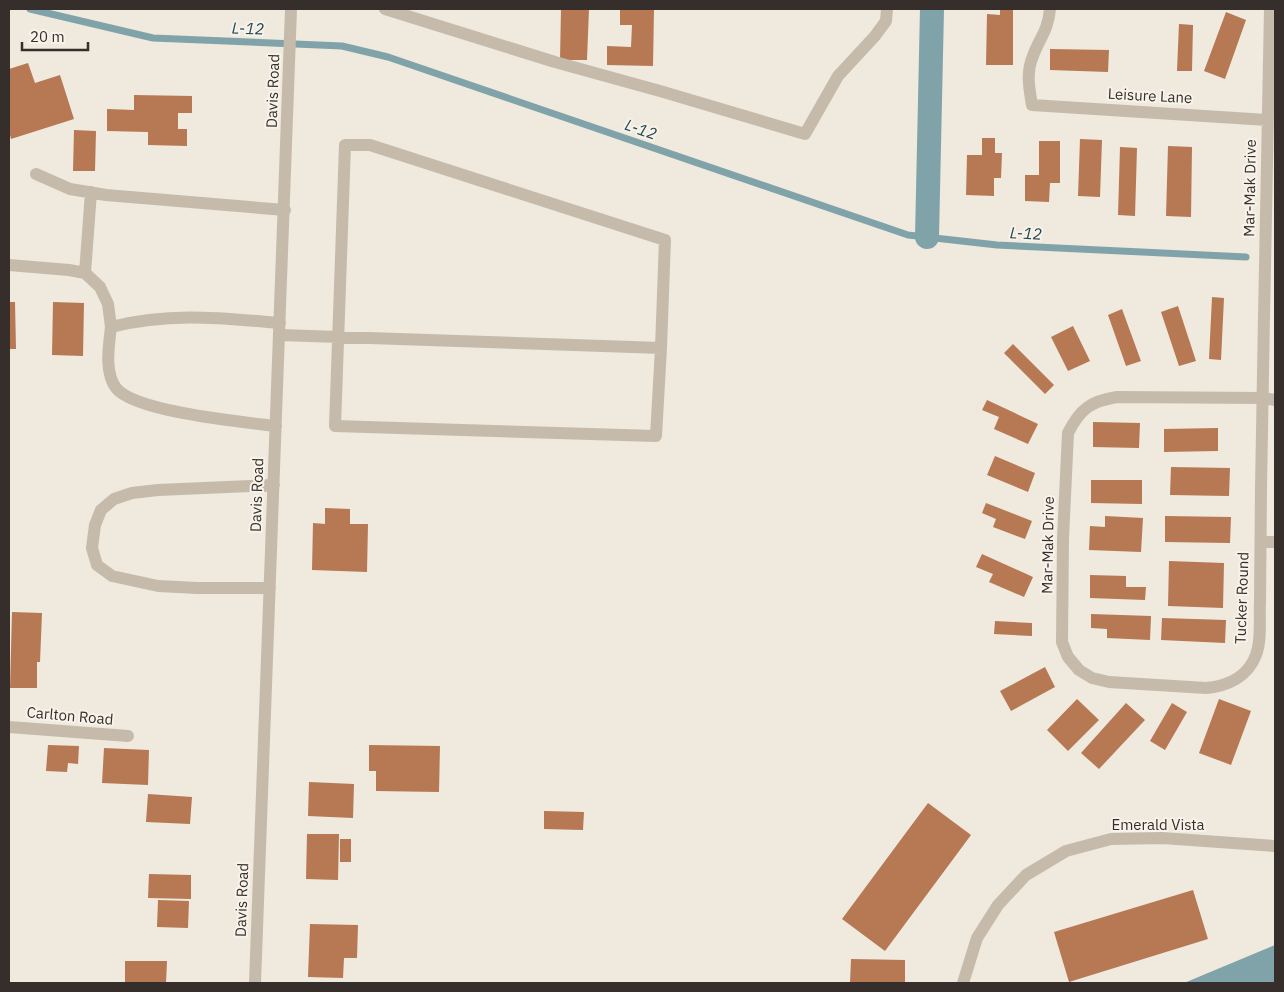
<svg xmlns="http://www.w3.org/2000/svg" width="1284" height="992" font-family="'IBM Plex Sans',sans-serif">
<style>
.water{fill:#80a3a9}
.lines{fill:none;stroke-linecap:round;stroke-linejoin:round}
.stream{stroke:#80a3a9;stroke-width:7}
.canal{stroke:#80a3a9;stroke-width:24}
.building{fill:#b77854}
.minor{stroke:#c6bbab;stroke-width:12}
.labels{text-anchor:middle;stroke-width:4;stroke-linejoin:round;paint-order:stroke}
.street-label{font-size:15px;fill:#352e2a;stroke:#f8f3ea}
.water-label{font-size:16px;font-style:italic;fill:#244952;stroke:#f8f3ea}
</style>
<rect width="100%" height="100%" fill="#efe9de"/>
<path class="water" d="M 1275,945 L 1275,983 L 1184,983 Z"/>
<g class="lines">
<path class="stream" d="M 30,9 L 153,38 L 342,46 L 388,57 L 908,235 L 997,245 L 1246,257"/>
<path class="canal" d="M 927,237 L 932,9"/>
</g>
<path class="building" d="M 561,9 L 589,9 L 587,60 L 560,60 Z
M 620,9 L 654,9 L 653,66 L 607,65 L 607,46 L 631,47 L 632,25 L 620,25 Z
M 1000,9 L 1013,9 L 1013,65 L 986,65 L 987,14 L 1000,15 Z
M 1226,12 L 1246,20 L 1225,79 L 1204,71 Z
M 1179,24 L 1193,25 L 1192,71 L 1177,71 Z
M 1050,49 L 1109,50 L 1108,72 L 1050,70 Z
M 28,63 L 35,83 L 60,75 L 74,119 L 11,139 L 9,131 L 9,69 Z
M 134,95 L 192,96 L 192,113 L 178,113 L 178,129 L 187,129 L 187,146 L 148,145 L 148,132 L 107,131 L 107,109 L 134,110 Z
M 74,130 L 96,131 L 95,171 L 73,171 Z
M 982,138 L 995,138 L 995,153 L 1002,153 L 1001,178 L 994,178 L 994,196 L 966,195 L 967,155 L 982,155 Z
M 1080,139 L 1102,140 L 1100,197 L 1078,196 Z
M 1039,141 L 1060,141 L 1060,183 L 1050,183 L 1049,202 L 1025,201 L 1025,175 L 1039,175 Z
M 1168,146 L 1192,147 L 1191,217 L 1166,216 Z
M 1120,147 L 1137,148 L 1135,216 L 1118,215 Z
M 1212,297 L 1224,298 L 1221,360 L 1209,359 Z
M 9,302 L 15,302 L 16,349 L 9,349 Z
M 53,302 L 84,303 L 83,356 L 52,355 Z
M 1178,306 L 1196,361 L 1179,366 L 1161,312 Z
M 1122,309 L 1141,361 L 1126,366 L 1108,315 Z
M 1073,326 L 1090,361 L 1068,371 L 1051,337 Z
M 1013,344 L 1054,385 L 1045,394 L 1004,353 Z
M 987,400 L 1038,424 L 1028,444 L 994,429 L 999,417 L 982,410 Z
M 1093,422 L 1140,423 L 1139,448 L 1093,447 Z
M 1218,428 L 1218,451 L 1164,452 L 1164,429 Z
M 995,456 L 1035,473 L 1028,492 L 987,475 Z
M 1171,467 L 1230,468 L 1229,496 L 1170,495 Z
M 1091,480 L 1142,480 L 1142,504 L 1091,503 Z
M 986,503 L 1032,521 L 1025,539 L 993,527 L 996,519 L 982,513 Z
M 325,508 L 350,509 L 350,524 L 368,524 L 367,572 L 312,570 L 313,523 L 325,524 Z
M 1105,516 L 1143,518 L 1141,552 L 1089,550 L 1090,526 L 1105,527 Z
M 1165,516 L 1231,517 L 1230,543 L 1165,542 Z
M 982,554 L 1033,577 L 1024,597 L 989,582 L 993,574 L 976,567 Z
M 1169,561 L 1224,563 L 1223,608 L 1168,606 Z
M 1090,575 L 1126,576 L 1126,587 L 1146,587 L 1145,600 L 1090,598 Z
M 12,612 L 42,613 L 40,662 L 37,662 L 37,688 L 10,688 Z
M 1091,614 L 1151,616 L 1150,640 L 1107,638 L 1107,629 L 1091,628 Z
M 1162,618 L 1226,620 L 1225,643 L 1161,640 Z
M 995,621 L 1032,623 L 1032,636 L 994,634 Z
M 1045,667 L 1055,687 L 1011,711 L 1000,691 Z
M 1077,699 L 1099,720 L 1068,751 L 1047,730 Z
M 1219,699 L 1251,711 L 1231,765 L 1199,753 Z
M 1126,703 L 1145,720 L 1099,769 L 1081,753 Z
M 1172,703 L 1187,712 L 1165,750 L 1150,741 Z
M 48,745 L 79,746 L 78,764 L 68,763 L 67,772 L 46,771 Z
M 369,745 L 440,746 L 439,792 L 376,791 L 376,771 L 369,771 Z
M 104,748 L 149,750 L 148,785 L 102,783 Z
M 309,782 L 354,784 L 353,818 L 308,816 Z
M 148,794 L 192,797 L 190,824 L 146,822 Z
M 928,803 L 971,835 L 885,951 L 842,919 Z
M 544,811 L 584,812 L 583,830 L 544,829 Z
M 307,834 L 339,834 L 338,880 L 306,879 Z
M 340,839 L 351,839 L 351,862 L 340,862 Z
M 149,874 L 191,875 L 191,899 L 148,898 Z
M 1193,890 L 1208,939 L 1069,982 L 1054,932 Z
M 158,900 L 189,901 L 188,928 L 157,927 Z
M 310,924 L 358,925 L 357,958 L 344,958 L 343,978 L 308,977 Z
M 851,959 L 905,960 L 905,983 L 850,983 Z
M 125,961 L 167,961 L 166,983 L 125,983 Z"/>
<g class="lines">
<path class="minor" d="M 385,9 L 555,62 L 660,91 L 805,134 L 838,76 L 875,36 L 886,21 L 887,9
M 1050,9 C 1048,31 1040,37 1033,56 C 1026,72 1029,88 1032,105 L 1267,120
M 1270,9 C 1266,169 1264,329 1261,489 C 1261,526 1260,564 1260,602 C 1259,619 1262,639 1256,655 C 1248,677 1227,686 1206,688 L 1109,682 L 1092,678 L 1079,670 L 1068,657 L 1062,642 L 1063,539 L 1068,433 C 1080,409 1091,401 1117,397 L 1263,398 L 1275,400
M 36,174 L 70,189 L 106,195 L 285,210
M 9,265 L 69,270 L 85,273 L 100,287 L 108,304 L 111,327 C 170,312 221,318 280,323
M 85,273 L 91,192
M 111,327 C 109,345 104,372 116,388 C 135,412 243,422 276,426
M 280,335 C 407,339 534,343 661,348 L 665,240 L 370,145 L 345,145 L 335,426 L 656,436 L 661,348
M 1261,542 L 1275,542
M 270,588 L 197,588 L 158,586 L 112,576 L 97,565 L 92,548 L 95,525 L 101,510 L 114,499 L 132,493 L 158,490 L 274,485
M 9,727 L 128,736
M 255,983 L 291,9
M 963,983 L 977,938 L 998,905 L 1026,875 L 1066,851 L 1111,839 L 1162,838 L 1275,846"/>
</g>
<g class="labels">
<g class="street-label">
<text transform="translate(273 91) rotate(-88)" y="5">Davis Road</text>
<text transform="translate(1150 96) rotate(3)" y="5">Leisure Lane</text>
<text transform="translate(1250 188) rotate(-89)" y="5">Mar-Mak Drive</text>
<text transform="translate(257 495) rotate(-88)" y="5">Davis Road</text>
<text transform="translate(1048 545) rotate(-89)" y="5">Mar-Mak Drive</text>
<text transform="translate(1242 598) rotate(-88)" y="5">Tucker Round</text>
<text transform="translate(70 716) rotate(5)" y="5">Carlton Road</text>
<text x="1158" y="830">Emerald Vista</text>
<text transform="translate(242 900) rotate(-88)" y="5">Davis Road</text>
</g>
<g class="water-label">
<text transform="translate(248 28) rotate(2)" y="6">L-12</text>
<text transform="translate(641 129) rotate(19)" y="6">L-12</text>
<text transform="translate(1026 233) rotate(3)" y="6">L-12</text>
</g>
</g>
<rect width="1284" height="992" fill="none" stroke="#352e2a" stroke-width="20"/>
<path d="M22 42v8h66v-8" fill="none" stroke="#352e2a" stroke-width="2.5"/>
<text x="30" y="42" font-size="15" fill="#352e2a" stroke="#f8f3ea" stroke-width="4" paint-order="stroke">20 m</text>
</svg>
